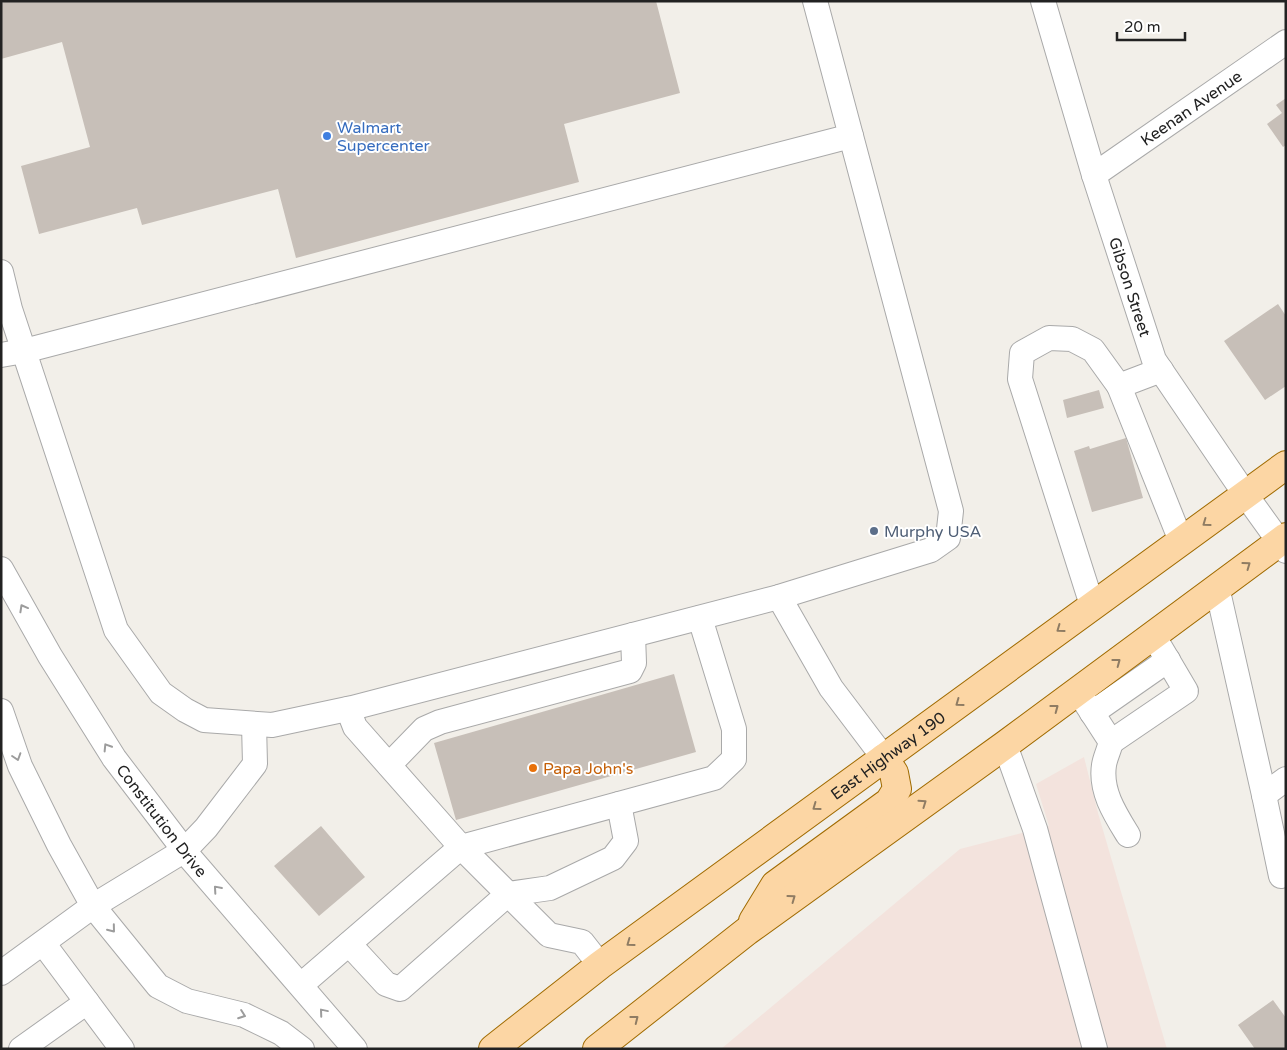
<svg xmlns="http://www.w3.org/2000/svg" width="1287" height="1050" font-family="'Varela Round',sans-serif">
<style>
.military{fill:#f3e3dd}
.building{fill:#c7bfb8}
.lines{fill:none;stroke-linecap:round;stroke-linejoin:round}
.minor-casing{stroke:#a9a9a9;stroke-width:26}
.major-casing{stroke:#a06b00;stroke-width:30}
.minor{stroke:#fff;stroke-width:24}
.major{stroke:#fcd6a4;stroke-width:28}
.oneway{stroke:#8f7c63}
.oneway2{stroke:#9c9c9c}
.shop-dot{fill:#3f7fe0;stroke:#fff;stroke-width:2}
.service-dot{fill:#5c6f8a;stroke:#fff;stroke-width:2}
.food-dot{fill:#e8710a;stroke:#fff;stroke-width:2}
.labels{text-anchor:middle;stroke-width:4;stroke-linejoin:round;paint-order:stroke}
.street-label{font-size:16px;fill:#222;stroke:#fff}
.shop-label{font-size:16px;fill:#366cbe;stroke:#fff;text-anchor:start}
.service-label{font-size:16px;fill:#4e5e75;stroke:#fff;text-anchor:start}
.food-label{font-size:16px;fill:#c56008;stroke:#fff;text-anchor:start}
</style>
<rect width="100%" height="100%" fill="#f2efe9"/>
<path class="military" d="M 1084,757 L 1098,813 L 1167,1049 L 721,1049 L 960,849 L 1049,826 L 1036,784 Z"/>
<path class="building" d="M 7,1 L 656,1 L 680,93 L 564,124 L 579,182 L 296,258 L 278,189 L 142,225 L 137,208 L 39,234 L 21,166 L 90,147 L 62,42 L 1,59 L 1,3 Z
M 1286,98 L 1286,145 L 1283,147 L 1267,124 L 1282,113 L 1276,105 Z
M 1278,304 L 1286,316 L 1286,386 L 1265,400 L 1224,341 Z
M 1099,390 L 1104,408 L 1067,418 L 1063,400 Z
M 1126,438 L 1143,498 L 1092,512 L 1074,451 L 1089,446 L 1090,449 Z
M 674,674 L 696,752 L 456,820 L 434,743 Z
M 321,826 L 365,877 L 319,916 L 274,866 Z
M 1273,1000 L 1286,1018 L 1286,1049 L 1255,1049 L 1238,1025 Z"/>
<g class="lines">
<g class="minor-casing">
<g id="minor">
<path id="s1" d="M 1043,1 L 1094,175 L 1154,360 L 1245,494 L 1286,551"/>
<path id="s2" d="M 1094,175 L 1286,42"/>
<path d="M 1,272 L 10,309 L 116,630 L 161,693 L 185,710 L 204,720 L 272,725 L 352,708 L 779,597 L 931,550 L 948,538 L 951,511 L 815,1"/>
<path d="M 1,355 L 24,351 L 851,136"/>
<path d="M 1161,370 L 1119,386 L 1181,541"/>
<path id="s3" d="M 1,569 L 50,656 L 114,758 L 191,859 L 355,1049"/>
<path d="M 1217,587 L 1264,795 L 1281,876"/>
<path d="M 779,597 L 831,688 L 884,758"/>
<path d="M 1092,605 L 1020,379 L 1022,353 L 1049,338 L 1072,339 L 1093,350 L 1119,386"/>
<path d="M 1078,691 L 1111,742 C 1109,750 1105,758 1104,765 C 1100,791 1115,814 1128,835"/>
<path d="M 348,709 L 355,727 L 461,847 L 714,778 L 734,759 L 734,729 L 700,618"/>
<path d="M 1,711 L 20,766 L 59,845 L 93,906 L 158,986 L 187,1001 L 244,1015 L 281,1033 L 302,1049"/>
<path d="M 1092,713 L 1168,660"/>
<path d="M 1111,742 L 1186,691 L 1153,635"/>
<path d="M 1005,745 L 1035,829 L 1095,1049"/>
<path d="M 389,765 L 424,729 L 440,722 L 630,671 L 634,663 L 633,635"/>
<path d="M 1264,795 L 1286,779"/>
<path d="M 43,943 L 122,1049"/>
<path d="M 349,944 L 386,984 L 400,989 L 508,894 L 550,888 L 613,858 L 626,841 L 619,804"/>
<path d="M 1,973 L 93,906 L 185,850 L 206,828 L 255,764 L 254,724"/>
<path d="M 301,985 L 461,847 L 549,935 L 582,942 L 600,965"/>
<path d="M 21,1049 L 87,1002"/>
</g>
</g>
<g class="major-casing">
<g id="major">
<path d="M 753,921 L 775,885 L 889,802 L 897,789 L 894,773 L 884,758"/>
<path id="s4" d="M 493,1049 L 600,965 L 1286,465"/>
<path d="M 597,1049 L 747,931 L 1005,745 L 1286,537"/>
</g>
</g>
<use href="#minor" class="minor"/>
<use href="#major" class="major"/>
</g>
<defs><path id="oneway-chevron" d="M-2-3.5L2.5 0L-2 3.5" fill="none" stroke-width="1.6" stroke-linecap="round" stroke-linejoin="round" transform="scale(1.25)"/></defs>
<g class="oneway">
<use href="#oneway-chevron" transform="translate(1206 523) rotate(144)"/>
<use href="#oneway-chevron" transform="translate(1247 565) rotate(-36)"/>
<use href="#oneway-chevron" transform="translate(1060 629) rotate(144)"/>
<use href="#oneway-chevron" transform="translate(1117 662) rotate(-37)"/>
<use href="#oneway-chevron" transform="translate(959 703) rotate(144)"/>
<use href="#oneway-chevron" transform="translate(1055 708) rotate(-37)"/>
<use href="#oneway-chevron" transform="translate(923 803) rotate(-35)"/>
<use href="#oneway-chevron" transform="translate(816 807) rotate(144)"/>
<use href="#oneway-chevron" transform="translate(792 898) rotate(-36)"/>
<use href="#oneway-chevron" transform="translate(630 943) rotate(144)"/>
<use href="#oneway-chevron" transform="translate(635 1019) rotate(-38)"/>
</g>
<g class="oneway2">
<use href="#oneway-chevron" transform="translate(23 608) rotate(-119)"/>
<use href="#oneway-chevron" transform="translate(107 747) rotate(-122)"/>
<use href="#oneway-chevron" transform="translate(17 757) rotate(72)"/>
<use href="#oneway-chevron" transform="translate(217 889) rotate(-131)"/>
<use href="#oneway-chevron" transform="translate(112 929) rotate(51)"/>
<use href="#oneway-chevron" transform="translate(323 1012) rotate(-130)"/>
<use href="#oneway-chevron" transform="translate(242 1015) rotate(20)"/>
</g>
<circle class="shop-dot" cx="327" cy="136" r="5"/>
<circle class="service-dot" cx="874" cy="531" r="5"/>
<circle class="food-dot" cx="533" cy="768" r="5"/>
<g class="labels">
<g class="street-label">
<text dy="6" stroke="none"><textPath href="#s2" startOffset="118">Keenan Avenue</textPath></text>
<text dy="6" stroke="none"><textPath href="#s1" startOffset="299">Gibson Street</textPath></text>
<text dy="6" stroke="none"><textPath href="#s4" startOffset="492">East Highway 190</textPath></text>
<text dy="6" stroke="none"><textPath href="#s3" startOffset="299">Constitution Drive</textPath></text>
</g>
<g class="shop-label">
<text x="337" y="133">Walmart<tspan x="337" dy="18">Supercenter</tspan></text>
</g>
<g class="service-label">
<text x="884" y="537">Murphy USA</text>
</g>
<g class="food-label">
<text x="543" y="774">Papa John's</text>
</g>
</g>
<rect width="1287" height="1050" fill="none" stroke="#222222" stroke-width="5"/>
<path d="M1117 32v8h68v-8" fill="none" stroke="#222222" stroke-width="2.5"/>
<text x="1124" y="32" font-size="15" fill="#222222" stroke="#ffffff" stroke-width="4" paint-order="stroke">20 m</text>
</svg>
